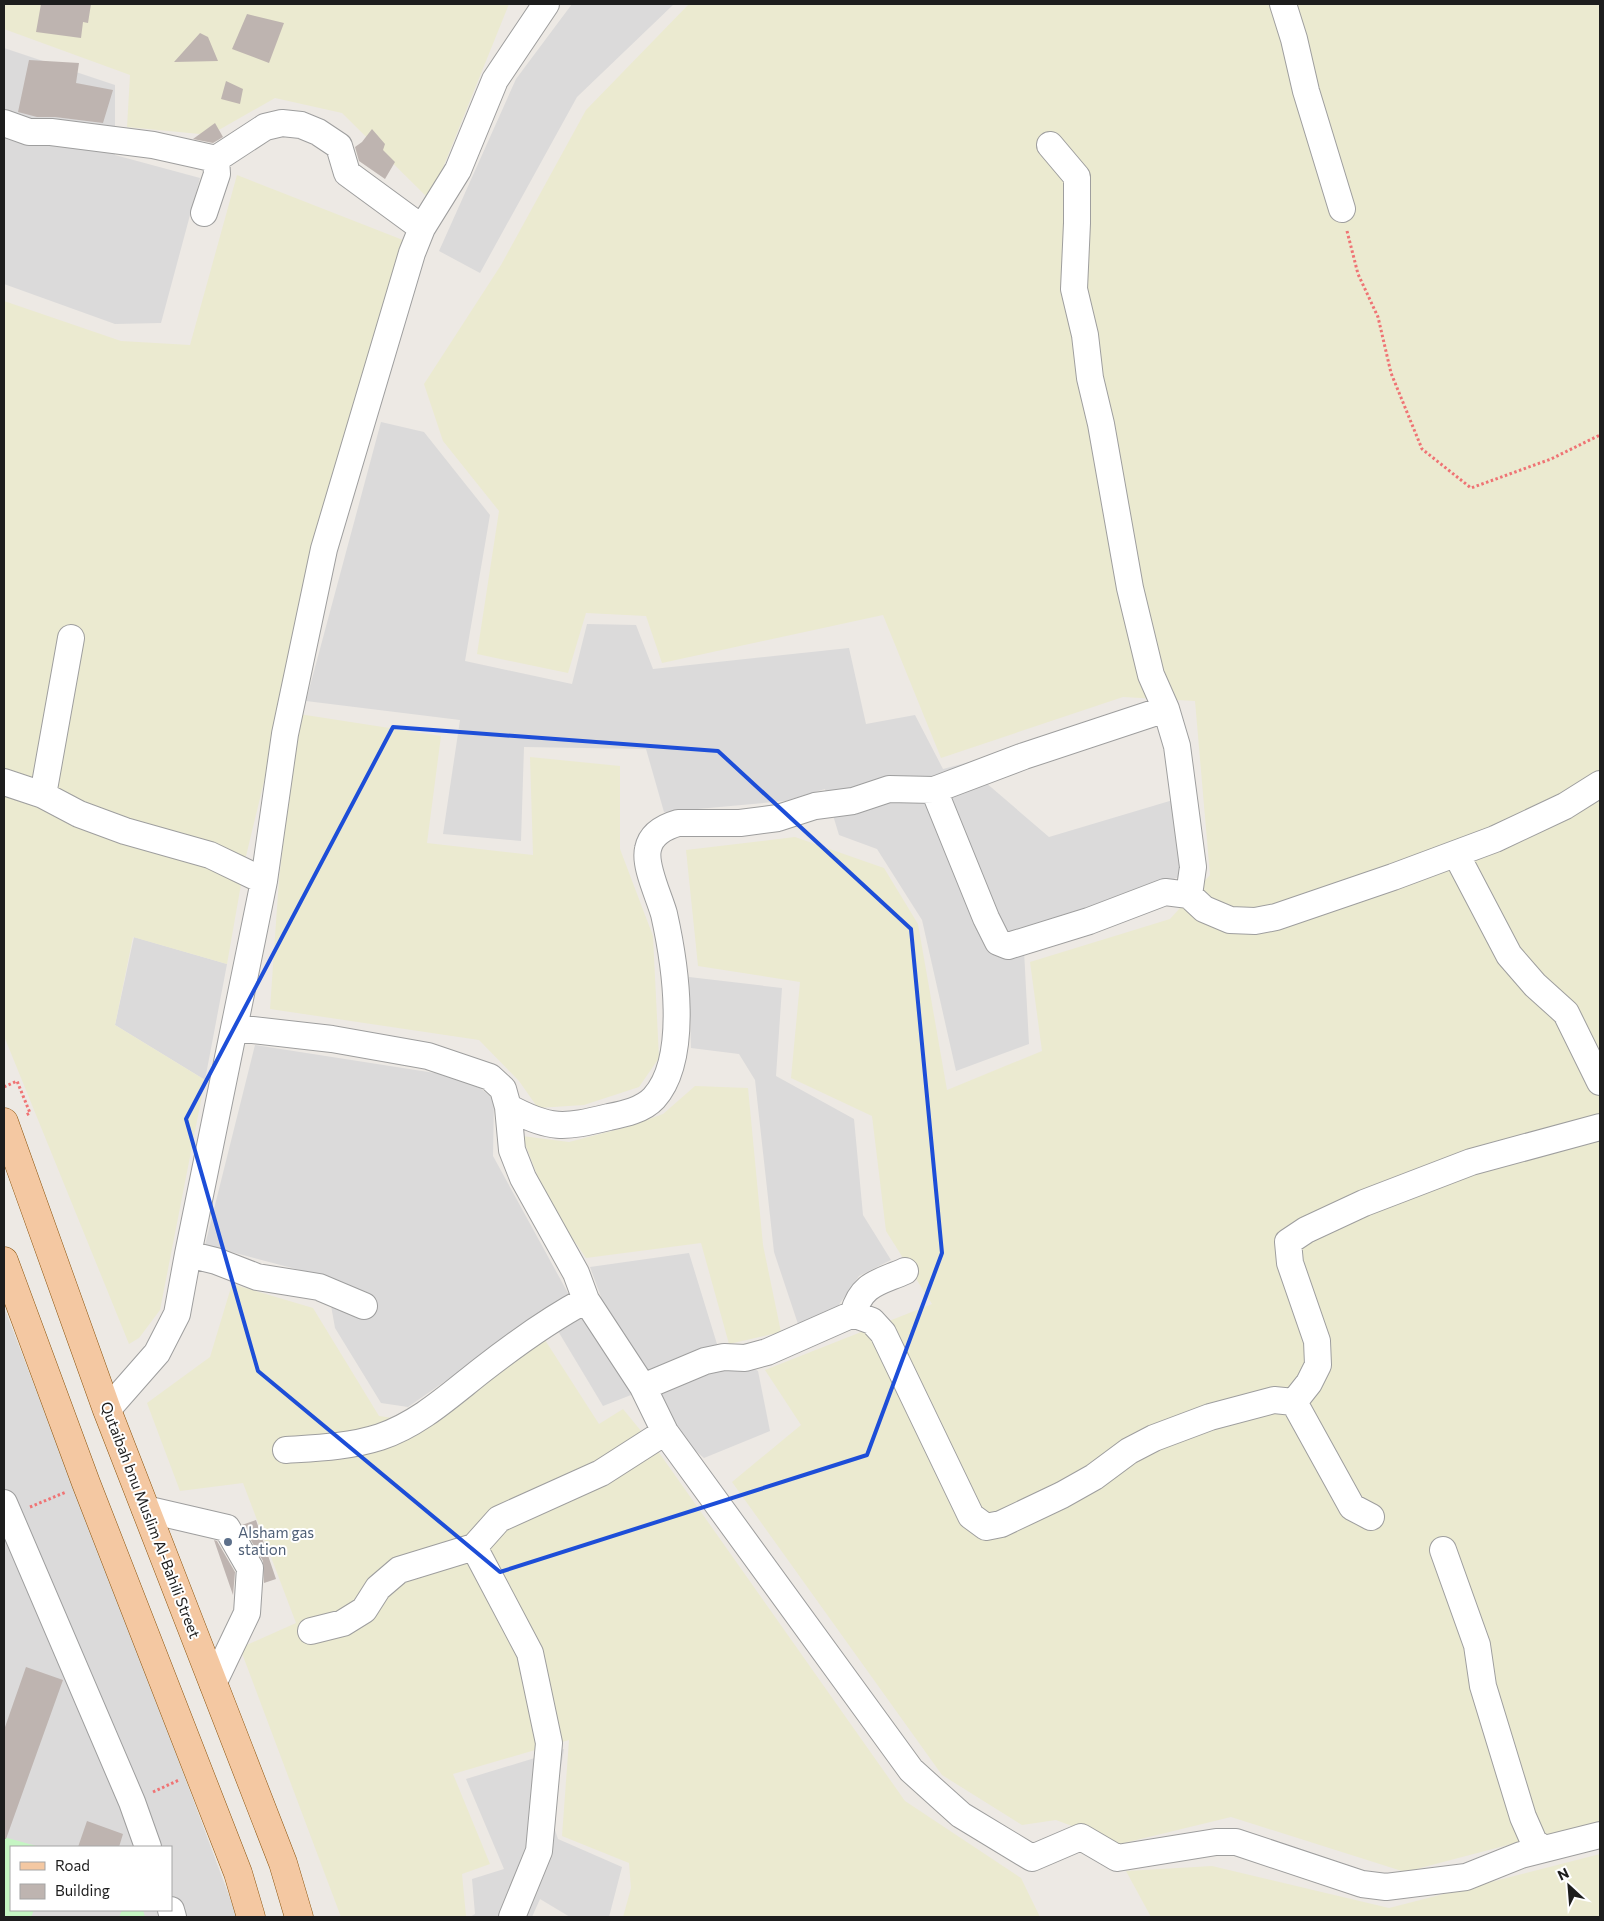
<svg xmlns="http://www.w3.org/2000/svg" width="1604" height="1921" font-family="Commissioner,sans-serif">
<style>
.residential{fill:#dbdada;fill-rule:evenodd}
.farmland{fill:#ebead0}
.park{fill:#c5f5c3}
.building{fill:#beb4b0}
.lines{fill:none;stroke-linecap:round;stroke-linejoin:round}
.minor-casing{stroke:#9e9e9e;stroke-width:28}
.major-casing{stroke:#8b530b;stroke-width:29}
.path{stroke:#ef7374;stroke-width:3;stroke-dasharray:2.5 2.5;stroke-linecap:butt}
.minor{stroke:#fff;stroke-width:26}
.major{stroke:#f4c8a2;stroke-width:28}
.marked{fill:none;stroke:#1d4ed8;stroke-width:4;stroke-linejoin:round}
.service-dot{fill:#5c6f8a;stroke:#fff;stroke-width:2}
.labels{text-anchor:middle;stroke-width:4;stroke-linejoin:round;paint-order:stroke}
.street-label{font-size:15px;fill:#1d1d1d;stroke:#fff}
.service-label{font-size:15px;fill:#4e5e75;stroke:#fff;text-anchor:start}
</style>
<rect width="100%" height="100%" fill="#ede9e4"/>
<path class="residential" d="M 572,4 L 674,4 L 577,97 L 480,273 L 439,251 L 516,79 Z
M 4,48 L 115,85 L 115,155 L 200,178 L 161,323 L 115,324 L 4,284 Z
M 381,422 L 424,432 L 490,515 L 465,661 L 572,684 L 587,624 L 636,625 L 653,669 L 849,648 L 866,724 L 915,715 L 943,769 L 973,761 L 985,782 L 1049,837 L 1173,800 L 1182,876 L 1023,932 L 1029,1044 L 956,1071 L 922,920 L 877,849 L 839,835 L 825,789 L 785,801 L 664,812 L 646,749 L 524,747 L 521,841 L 443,834 L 460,720 L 306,701 Z
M 134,937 L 227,964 L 205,1080 L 115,1025 Z
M 689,977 L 782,988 L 776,1076 L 854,1119 L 863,1215 L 891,1260 L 859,1276 L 836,1309 L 798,1324 L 774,1252 L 755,1080 L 739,1054 L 691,1048 Z
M 255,1045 L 467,1078 L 494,1099 L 493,1156 L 569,1295 L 408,1407 L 381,1403 L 335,1328 L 326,1277 L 205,1245 Z
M 689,1253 L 717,1344 L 758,1371 L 770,1431 L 704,1458 L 631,1395 L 603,1406 L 558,1331 L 601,1297 L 590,1267 Z
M 4,1307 L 178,1759 L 237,1917 L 4,1917 ZM 11,1847 L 171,1847 L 171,1910 L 11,1910 Z
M 564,1749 L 552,1821 L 558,1839 L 622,1867 L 609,1917 L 570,1917 L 540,1899 L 532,1917 L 470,1917 L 475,1914 L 472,1879 L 504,1869 L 466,1779 Z"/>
<path class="farmland" d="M 4,4 L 509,4 L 430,200 L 342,113 L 275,98 L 210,135 L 127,127 L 130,75 L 4,29 Z
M 689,4 L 1600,4 L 1600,1821 L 1405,1872 L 1231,1817 L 1120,1844 L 1056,1820 L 1022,1825 L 942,1775 L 732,1482 L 801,1425 L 765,1370 L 932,1304 L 886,1231 L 872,1116 L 791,1078 L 800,982 L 698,966 L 686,850 L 795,837 L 884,868 L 918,924 L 947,1090 L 1042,1051 L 1030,962 L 1170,919 L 1210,875 L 1195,701 L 1123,697 L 941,758 L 883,615 L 662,663 L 646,616 L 586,613 L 568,673 L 477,654 L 499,511 L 443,441 L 424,384 L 501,265 L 586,110 Z
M 237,175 L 408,242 L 315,571 L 246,856 L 227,964 L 133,937 L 115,1025 L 205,1080 L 160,1310 L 139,1338 L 129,1344 L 4,1036 L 4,301 L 121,341 L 190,345 Z
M 299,714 L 441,736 L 427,843 L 533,855 L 530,757 L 620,766 L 620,849 L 653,936 L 659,1058 L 639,1087 L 584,1105 L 538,1108 L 519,1081 L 479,1040 L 270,1009 L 279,879 Z
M 695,1086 L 748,1088 L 763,1245 L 781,1332 L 729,1344 L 701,1243 L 586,1258 L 548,1203 L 522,1136 L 569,1142 L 627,1127 L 663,1114 Z
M 232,1284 L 313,1308 L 379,1416 L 428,1423 L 545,1340 L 599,1424 L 623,1409 L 660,1454 L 905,1801 L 1021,1878 L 1040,1917 L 623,1917 L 631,1888 L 629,1863 L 562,1836 L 569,1740 L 453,1774 L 490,1864 L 462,1874 L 466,1916 L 341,1917 L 240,1648 L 296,1623 L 243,1483 L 180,1491 L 147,1403 L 210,1357 Z
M 1600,1854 L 1600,1917 L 1151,1917 L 1126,1871 L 1212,1866 L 1389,1908 Z"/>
<path class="park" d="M 4,1837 L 40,1847 L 11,1847 L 11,1910 L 34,1910 L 31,1917 L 4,1917 Z
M 122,1910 L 143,1910 L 145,1917 L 119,1917 Z"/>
<path class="building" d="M 41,4 L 91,4 L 88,23 L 83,22 L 81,38 L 36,32 Z
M 247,14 L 284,23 L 269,63 L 232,49 Z
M 200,33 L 208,37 L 218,61 L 174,62 Z
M 29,60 L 79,63 L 76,83 L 113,90 L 103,123 L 55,117 L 37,117 L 18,112 Z
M 226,81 L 243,89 L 240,104 L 221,99 Z
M 215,123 L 223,137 L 213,143 L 193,139 Z
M 372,129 L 385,144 L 383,150 L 395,162 L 385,179 L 359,161 L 355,147 L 362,142 Z
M 256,1520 L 276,1579 L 264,1583 L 263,1561 L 242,1525 Z
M 214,1540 L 217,1541 L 235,1572 L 233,1595 Z
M 26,1667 L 63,1680 L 6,1839 L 4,1839 L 4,1730 Z
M 87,1821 L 123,1834 L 119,1847 L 78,1847 Z"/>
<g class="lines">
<g class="minor-casing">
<path id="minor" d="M 1283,4 L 1294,39 L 1306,91 L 1342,209
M 4,123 L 29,132 L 51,132 L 153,145 L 216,159 L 265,127 L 282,123 L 301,125 L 318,132 L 339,146 L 347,173 L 422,228
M 1050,145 L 1077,177 L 1077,223 L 1074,289 L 1085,335 L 1090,378 L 1101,424 L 1130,588 L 1151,675 L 1166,709 L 1177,746 L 1193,867 L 1189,895
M 204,213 L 217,174 L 216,159
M 4,782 L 43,795 L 79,814 L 125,831 L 210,855 L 264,881
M 934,790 L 986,918 L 998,942 L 1008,946 L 1089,921 L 1165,892 L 1189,895 L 1204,909 L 1230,920 L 1255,921 L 1276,917 L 1393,877 L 1495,839 L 1565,806 L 1600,784
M 43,795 L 71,638
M 1456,854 L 1509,955 L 1535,985 L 1566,1013 L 1600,1082
M 235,1028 L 332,1039 L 428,1056 L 490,1077 L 503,1089 L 508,1107 L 512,1150 L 523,1178 L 576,1273 L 586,1300 L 643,1387 L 665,1432 L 911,1770 L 961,1815 L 1032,1858 L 1081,1837 L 1117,1858 L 1216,1842 L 1236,1842 L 1362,1884 L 1386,1887 L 1466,1877 L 1521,1855 L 1600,1835
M 508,1107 C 550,1130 564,1128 609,1117 C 624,1114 643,1110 654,1098 C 690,1058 675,963 664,914 C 659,896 644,866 648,849 C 651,834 664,827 678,823 L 740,823 L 778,818 L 815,806 L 853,801 L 889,789 L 934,790 L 1024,756 L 1166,709
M 188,1254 L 216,1261 L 257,1277 L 319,1287 L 364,1306
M 853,1314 C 862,1283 878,1283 905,1271
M 643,1387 L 705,1361 L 724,1357 L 745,1358 L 767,1352 L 853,1314 L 872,1321 L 883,1333 L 971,1516 L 986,1527 L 1001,1524 L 1062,1495 L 1094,1477 L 1129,1451 L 1154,1438 L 1210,1417 L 1274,1400 L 1294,1402
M 1294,1402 L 1309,1383 L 1318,1365 L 1317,1341 L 1290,1263 L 1288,1242 L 1306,1230 L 1364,1203 L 1471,1162 L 1600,1127
M 1294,1402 L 1352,1507 L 1371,1517
M 107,1410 L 157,1353 L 177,1314 L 188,1254 L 264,881 L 285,734 L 324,549 L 412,253 L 422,228 L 458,170 L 495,80 L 546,4
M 286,1450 C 317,1448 349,1447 380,1437 C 419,1424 450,1395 482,1370 C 514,1345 550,1319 586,1300
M 4,1503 L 132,1802 L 148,1847
M 145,1509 L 227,1528 L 250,1568 L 247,1613 L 213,1684
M 1443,1550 L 1477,1645 L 1483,1686 L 1523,1817 L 1534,1842 L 1544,1849
M 311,1631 L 343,1623 L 364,1610 L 378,1588 L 399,1570 L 474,1547
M 171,1910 L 173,1917
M 512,1917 L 539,1851 L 549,1743 L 530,1653 L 474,1547 L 499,1519 L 601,1473 L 665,1432"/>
</g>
<g class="major-casing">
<path id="major" d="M 4,1122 L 107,1410 L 283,1863 L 299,1917
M 4,1261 L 86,1483 L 238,1873 L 251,1917"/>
</g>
<path class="path" d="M 1347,231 L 1358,274 L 1378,317 L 1391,373 L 1422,449 L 1471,488 L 1551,459 L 1600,435
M 4,1087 L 17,1081 L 30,1113 L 26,1115
M 30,1507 L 66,1492
M 153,1792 L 179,1780"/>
<use href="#minor" class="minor"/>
<use href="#major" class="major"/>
</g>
<path class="marked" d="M 393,727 L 718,751 L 911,929 L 942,1253 L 867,1455 L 500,1572 L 258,1371 L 186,1119 Z"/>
<circle class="service-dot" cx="228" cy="1542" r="5"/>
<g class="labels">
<g class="street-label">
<text transform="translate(150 1520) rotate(69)" y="5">Qutaibah bnu Muslim Al-Bahili Street</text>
</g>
<g class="service-label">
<text x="238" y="1538">Alsham gas<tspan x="238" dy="17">station</tspan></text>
</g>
</g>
<rect width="1604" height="1921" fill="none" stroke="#1d1d1d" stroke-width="10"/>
<rect x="10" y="1846" width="162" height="65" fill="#ffffff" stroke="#a5a5a5"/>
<rect x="20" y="1862" width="25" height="8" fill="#f4c8a2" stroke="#a5a5a5"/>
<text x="55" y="1871" font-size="15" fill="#1d1d1d">Road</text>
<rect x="20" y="1884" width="25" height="15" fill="#beb4b0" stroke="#a5a5a5"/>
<text x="55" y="1896" font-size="15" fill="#1d1d1d">Building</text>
<g transform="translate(1569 1886) rotate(334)" stroke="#ffffff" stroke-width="4" paint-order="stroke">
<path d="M0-4L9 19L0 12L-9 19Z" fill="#1d1d1d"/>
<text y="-8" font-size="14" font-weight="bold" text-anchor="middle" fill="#1d1d1d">N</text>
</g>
</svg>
